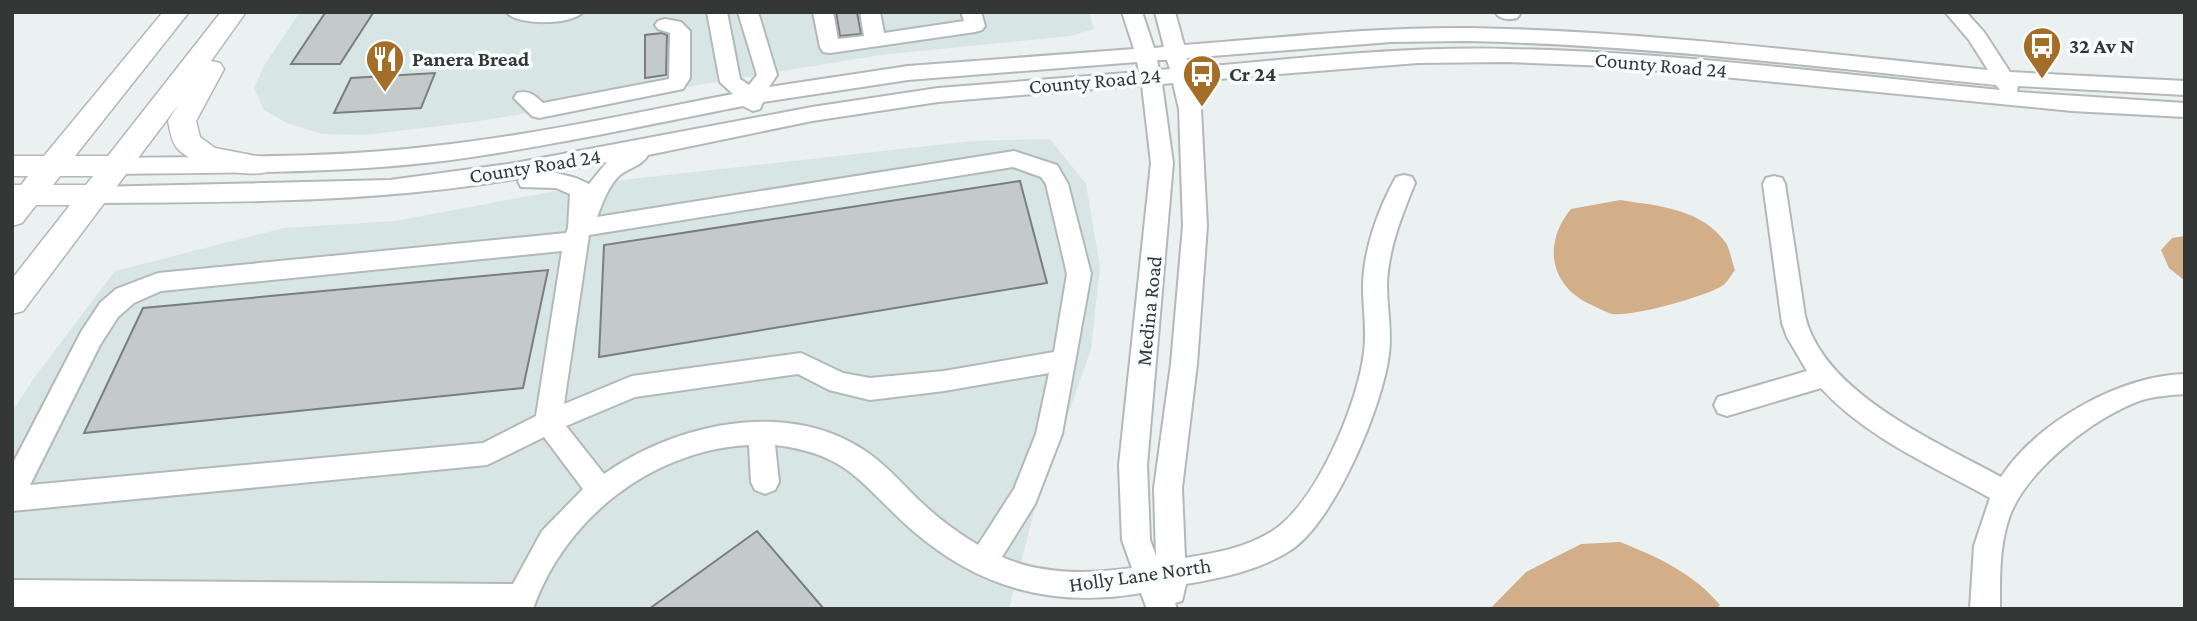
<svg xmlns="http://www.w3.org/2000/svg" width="2197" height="621" font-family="'Crimson Pro',serif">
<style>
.built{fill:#d7e6e5}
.water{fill:#d2af89}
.building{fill:#c4c9c9;stroke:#797e7e;stroke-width:2}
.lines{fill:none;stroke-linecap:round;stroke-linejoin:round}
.minor-casing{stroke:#b3b8b8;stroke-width:4}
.major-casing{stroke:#b3b8b8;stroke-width:3}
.minor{fill:#fff;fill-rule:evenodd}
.major{fill:#fff;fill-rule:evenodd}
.labels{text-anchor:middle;stroke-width:7;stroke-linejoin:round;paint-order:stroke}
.poi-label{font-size:21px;font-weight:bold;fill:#353737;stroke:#f8fefd;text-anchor:start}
.street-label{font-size:21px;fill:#353737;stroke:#f8fefd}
</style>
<rect width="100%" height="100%" fill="#ebf0f0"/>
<path class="built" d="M 300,12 L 1089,12 L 1094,29 L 1071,36 L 881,55 L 473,122 L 365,135 L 322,134 L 287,123 L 264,110 L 254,88 L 265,64 Z
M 1050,139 L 1086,184 L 1100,267 L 1091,349 L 1034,512 L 1009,609 L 12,609 L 12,412 L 34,378 L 115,271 L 284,228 L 395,221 L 604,182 L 972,141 Z"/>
<path class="water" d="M 1620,200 C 1658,206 1701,208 1726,243 C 1730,250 1732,262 1735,270 C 1731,275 1727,283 1722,286 C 1703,297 1633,317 1612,314 C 1606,312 1598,308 1592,305 C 1550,287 1542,244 1571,209 Z
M 2185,236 L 2185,281 L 2169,268 L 2161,250 L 2172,238 Z
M 1620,542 C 1658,557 1693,573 1720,605 L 1716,609 L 1490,609 L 1526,572 L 1581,544 Z"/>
<path class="building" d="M 836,12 L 857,12 L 861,34 L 840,36 Z
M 325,13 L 373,13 L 340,64 L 291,64 Z
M 662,33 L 667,35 L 666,75 L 645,78 L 645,35 Z
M 435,73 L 421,108 L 334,113 L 351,78 Z
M 1020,181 L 1047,283 L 599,357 L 604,245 Z
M 548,270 L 523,388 L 84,433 L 143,308 Z
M 757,531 L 824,609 L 649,609 Z"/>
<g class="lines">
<g class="minor-casing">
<path id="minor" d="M 506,12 L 583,12 C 572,25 518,26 506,12 Z
M 707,12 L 727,12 L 740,79 L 749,85 L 757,75 L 738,12 L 758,12 L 777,75 L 769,87 L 908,66 L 1134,49 L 1122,12 L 1142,12 L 1154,48 L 1164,47 L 1155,12 L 1175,12 L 1184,45 C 1279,38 1374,27 1470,28 C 1643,31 1815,53 1988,70 L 1969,40 L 1945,12 L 1966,12 L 1984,32 L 2010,72 L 2185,81 L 2185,95 L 2018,86 L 2017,92 L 2185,103 L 2185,117 L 2072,111 L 1610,66 L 1506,62 L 1418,63 L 1193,81 L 1201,109 L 1207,226 L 1197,364 L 1182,488 L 1185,558 C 1215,553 1245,548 1271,532 C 1316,504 1358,404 1364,352 C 1367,331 1363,309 1363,288 C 1363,251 1378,209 1396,177 L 1404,175 L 1412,177 L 1415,183 C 1402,215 1388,249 1387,285 C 1387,308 1392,331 1389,354 C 1383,405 1335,521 1291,550 C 1260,570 1222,578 1186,584 L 1182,601 L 1175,603 L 1177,609 L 1147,609 L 1141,593 C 1054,608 980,589 912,530 C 861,485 850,454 775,445 L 779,482 L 775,490 L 765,494 L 755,490 L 751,482 L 749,445 C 652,450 565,518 533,609 L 12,608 L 12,580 L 513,584 L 542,531 L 583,489 L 544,437 L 487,465 L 12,511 L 12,465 L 81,332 L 100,303 L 116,289 L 158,273 L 566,233 L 568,228 L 570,194 L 556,188 L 521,187 L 518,181 L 520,178 C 380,203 237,202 95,203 L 87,201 L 84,195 L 87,189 L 95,187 L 390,180 L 515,163 L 812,107 L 938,88 L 1139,72 L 1137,62 L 908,80 L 763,102 L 760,109 L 753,111 L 743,106 C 641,126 538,149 434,162 C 329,174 221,172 115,174 L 107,171 L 104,166 L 107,161 L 115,158 C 221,156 328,159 434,146 C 535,135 634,113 733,94 L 720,82 ZM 1467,41 C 1645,45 1820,67 1996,85 L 2000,90 C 1836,74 1672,52 1508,49 C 1402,46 1295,59 1190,68 L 1187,58 L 1391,42 ZM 1157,60 L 1167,60 L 1170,69 L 1159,70 ZM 1173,83 L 1179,109 L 1183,226 L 1171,364 L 1154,488 L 1156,556 L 1150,540 L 1147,465 L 1173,163 L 1162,84 ZM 1142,85 L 1151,163 L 1119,465 L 1122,540 L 1132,568 C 1088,574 1043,575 1002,557 L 1035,504 L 1062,434 L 1091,274 L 1068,184 L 1057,165 L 1014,151 L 597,217 C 603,202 608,186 620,175 C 629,168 643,165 648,155 L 812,121 L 938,102 ZM 607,162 L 589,184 L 576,178 L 552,172 ZM 1013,167 L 1041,177 L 1046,184 L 1067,274 L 1054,352 L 944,371 L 870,378 L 843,373 L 801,353 L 632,376 L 564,404 L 589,235 ZM 562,251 L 536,416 L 483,443 L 30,485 L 100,345 L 118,317 L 134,303 L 161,291 ZM 1049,373 L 1036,434 L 1014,489 L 978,545 C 958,533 939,519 922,503 C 905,487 890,469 871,455 C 793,397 678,422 604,474 L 566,426 L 635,397 L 798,374 L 829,390 L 870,400 L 944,391 Z
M 813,12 L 833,12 L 838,39 L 864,36 L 860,12 L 880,12 L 884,33 L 964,21 L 961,12 L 981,12 L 985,26 L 982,30 L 975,32 L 830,53 L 823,52 L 820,47 Z
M 1495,12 L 1519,12 L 1520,14 L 1517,18 C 1509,20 1500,20 1495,12 Z
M 665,19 L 681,22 L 690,31 L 690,78 L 683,89 L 539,118 L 532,116 L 514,98 L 517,93 C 529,90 534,95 543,103 L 669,79 L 670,33 L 658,29 L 655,25 L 658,21 Z
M 1774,176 L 1782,178 L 1785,184 L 1805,316 C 1823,393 1937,442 2001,477 C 2037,422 2119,376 2185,374 L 2185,394 C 2171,395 2156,396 2142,400 C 2095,416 2025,471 2009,518 C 1999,547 2000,579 2000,609 L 1970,609 L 1974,546 L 1990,498 C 1933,466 1865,437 1821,388 L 1727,416 L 1718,413 L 1714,405 L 1718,397 L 1807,371 L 1787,337 L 1782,323 L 1763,184 L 1766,178 Z"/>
</g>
<g class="major-casing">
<path id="major" d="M 163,12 L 189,12 L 75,156 L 108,156 L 221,12 L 246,12 L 211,61 L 220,63 L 224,69 L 196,121 L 200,137 L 215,148 L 267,158 L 271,165 L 267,172 C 245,178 192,166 177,148 C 171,141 170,129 168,121 L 178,105 L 23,311 L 12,314 L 12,279 L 70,205 L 36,205 L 22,223 L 12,226 L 12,185 L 21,185 L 28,176 L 12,176 L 12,156 L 44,156 ZM 60,176 L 93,176 L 86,185 L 53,185 Z"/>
</g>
<use href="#minor" class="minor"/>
<use href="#major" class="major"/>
</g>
<defs>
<g id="bus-pin" transform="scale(2.0125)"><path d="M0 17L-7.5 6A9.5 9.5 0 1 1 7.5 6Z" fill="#a46d28" stroke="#f8fefd"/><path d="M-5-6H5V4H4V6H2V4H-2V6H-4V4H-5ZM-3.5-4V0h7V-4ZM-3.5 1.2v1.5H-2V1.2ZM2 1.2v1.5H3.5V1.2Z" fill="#fff"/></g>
<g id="restaurant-pin" transform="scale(2.0125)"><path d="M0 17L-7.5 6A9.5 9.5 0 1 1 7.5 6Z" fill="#a46d28" stroke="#f8fefd"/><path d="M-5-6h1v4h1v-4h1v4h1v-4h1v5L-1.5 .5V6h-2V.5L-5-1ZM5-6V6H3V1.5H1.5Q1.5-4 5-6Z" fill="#fff"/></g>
</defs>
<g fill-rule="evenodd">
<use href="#bus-pin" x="2042" y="46"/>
<use href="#restaurant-pin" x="385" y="59"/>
<use href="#bus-pin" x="1202" y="74"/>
</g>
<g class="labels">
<g class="poi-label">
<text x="2069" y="53">32 Av N</text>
<text x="412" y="66">Panera Bread</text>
<text x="1229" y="81">Cr 24</text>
</g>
<g class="street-label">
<text transform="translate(1661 65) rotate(5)" y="7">County Road 24</text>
<text transform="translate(1095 81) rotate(-5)" y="7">County Road 24</text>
<text transform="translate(535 166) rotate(-9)" y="7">County Road 24</text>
<text transform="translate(1149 311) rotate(-84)" y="7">Medina Road</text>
<text transform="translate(1140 575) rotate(-8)" y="7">Holly Lane North</text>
</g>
</g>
<rect width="2197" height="621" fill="none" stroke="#353737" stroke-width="28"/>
</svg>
